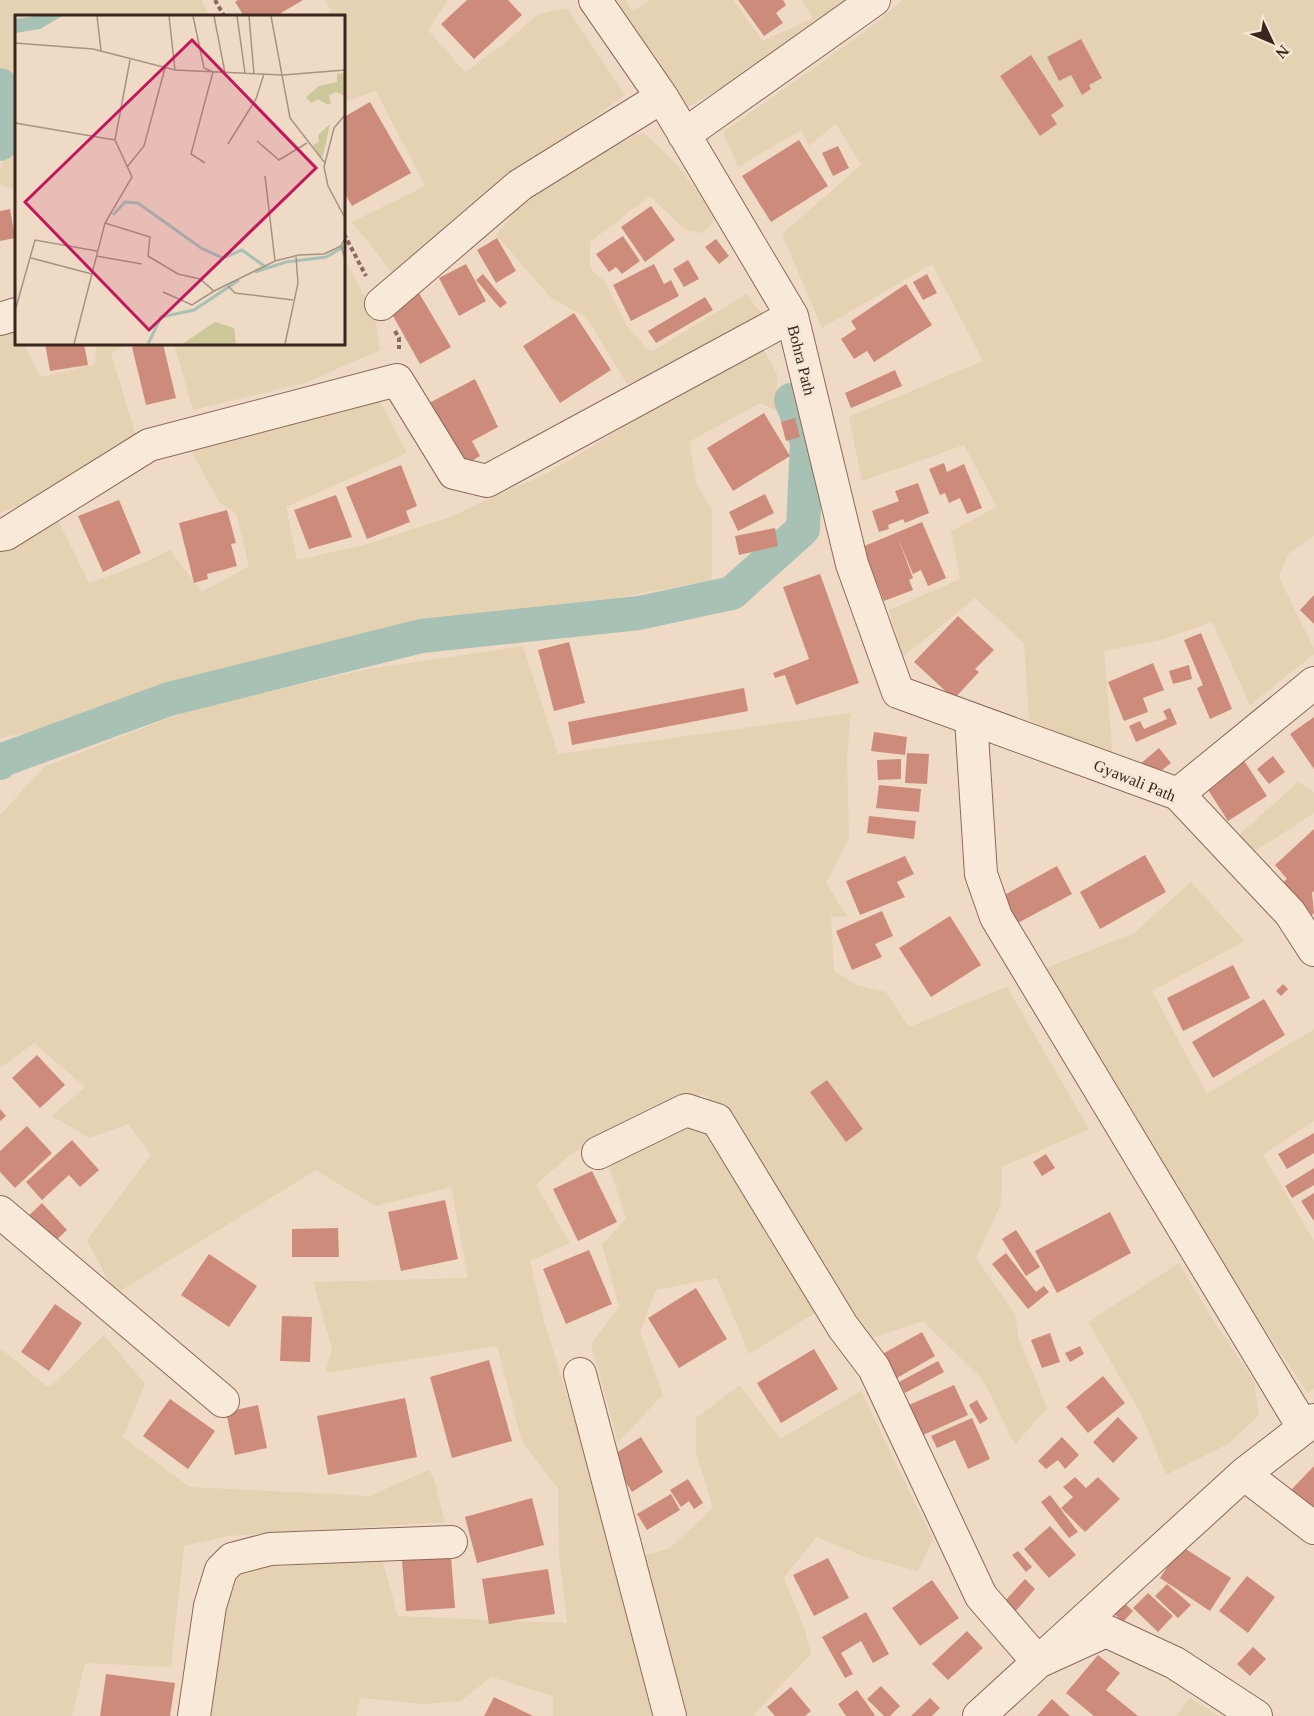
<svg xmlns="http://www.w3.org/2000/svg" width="1314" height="1716" font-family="'Times New Roman',serif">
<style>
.farmland{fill:#e5d2b3}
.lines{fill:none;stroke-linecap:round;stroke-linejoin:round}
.canal{stroke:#a7c2b4;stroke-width:34}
.building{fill:#cd8c7b}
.minor-casing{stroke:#8b6a5b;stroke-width:34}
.path{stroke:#8b6a5b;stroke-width:4;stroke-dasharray:4.5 3;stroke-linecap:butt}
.minor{stroke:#f9e9d9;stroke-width:32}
.labels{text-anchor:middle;stroke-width:6;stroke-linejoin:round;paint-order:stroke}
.street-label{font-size:16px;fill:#3a261f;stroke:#f6e6d5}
.inset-river{fill:none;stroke:#a7c2b4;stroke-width:3}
.inset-road{fill:none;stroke:#a79283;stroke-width:1.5}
.view{fill:#c2185b;fill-opacity:0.15;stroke:#c2185b;stroke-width:3}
.inset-edge{fill:none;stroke:#3a261f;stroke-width:3}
</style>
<rect width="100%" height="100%" fill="#efdac6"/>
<path class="farmland" d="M 0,0 L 201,0 L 210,16 L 16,16 L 16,101 L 0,68 Z
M 324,0 L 448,0 L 428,30 L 465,72 L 504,44 L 538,14 L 567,8 L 625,95 L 515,174 L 400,283 L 352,222 L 425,186 L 376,91 L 344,102 L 344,16 L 319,16 L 332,11 Z
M 602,0 L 626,0 L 632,12 L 650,0 L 733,0 L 763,41 L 813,18 L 802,0 L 859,0 L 810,37 L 688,107 L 675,84 Z
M 903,0 L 1314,0 L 1314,536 L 1289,553 L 1279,577 L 1314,649 L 1314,654 L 1250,705 L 1212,622 L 1158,641 L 1104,651 L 1113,757 L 1029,720 L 1024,643 L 975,598 L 903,657 L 889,610 L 960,579 L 951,531 L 997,507 L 964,445 L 862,481 L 849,417 L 983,361 L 932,264 L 822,328 L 782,234 L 861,165 L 836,124 L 809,146 L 801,130 L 738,167 L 723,132 L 862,34 Z
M 16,126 L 16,190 L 0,185 L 0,169 Z
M 643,132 L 677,165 L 717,216 L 703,233 L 685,230 L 650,196 L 590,242 L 590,268 L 605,282 L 626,324 L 646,348 L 653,351 L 746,294 L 763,315 L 650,376 L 627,384 L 586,317 L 551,298 L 496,235 L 537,185 Z
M 344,257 L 375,317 L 380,350 L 305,383 L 193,410 L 174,344 L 344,344 Z
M 0,328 L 16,328 L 16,344 L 24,344 L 40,377 L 95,364 L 96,344 L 128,344 L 111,353 L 137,439 L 65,488 L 0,513 Z
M 761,345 L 777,374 L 777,411 L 760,403 L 689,442 L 697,485 L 712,510 L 712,580 L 522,616 L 374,634 L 277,654 L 53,727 L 0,738 L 0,542 L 56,516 L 89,583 L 142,564 L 170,550 L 202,592 L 249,566 L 236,513 L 219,502 L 188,445 L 380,401 L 407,453 L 286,507 L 297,560 L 364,545 L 447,518 L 544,475 Z
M 523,646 L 558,754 L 851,713 L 847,756 L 849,837 L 826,883 L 847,916 L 831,917 L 834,971 L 856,985 L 886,992 L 909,1027 L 1007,987 L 1089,1129 L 1002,1167 L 1001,1204 L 976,1258 L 1015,1314 L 1019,1339 L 1047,1408 L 1015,1445 L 983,1380 L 923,1321 L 871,1338 L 778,1205 L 724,1113 L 704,1094 L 613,1131 L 571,1154 L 536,1185 L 570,1243 L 530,1261 L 544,1321 L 667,1716 L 553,1716 L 553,1696 L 491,1677 L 461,1701 L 424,1704 L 360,1698 L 356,1716 L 203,1716 L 213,1631 L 238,1564 L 279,1567 L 382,1559 L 398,1616 L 567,1623 L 559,1553 L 558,1488 L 522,1442 L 497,1346 L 325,1373 L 332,1349 L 313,1282 L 468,1278 L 451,1187 L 375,1206 L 316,1170 L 115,1294 L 87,1240 L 151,1155 L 128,1124 L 90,1138 L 52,1116 L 85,1087 L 34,1043 L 0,1068 L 0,815 L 44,767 L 192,709 L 368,669 Z
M 1298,782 L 1314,792 L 1314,813 L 1252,853 L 1231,842 Z
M 1191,882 L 1245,941 L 1152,991 L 1207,1094 L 1314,1029 L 1314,1121 L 1263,1155 L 1314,1241 L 1314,1388 L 1308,1393 L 1166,1185 L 1040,970 L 1133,934 Z
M 699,1123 L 713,1137 L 757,1205 L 815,1313 L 749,1354 L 717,1278 L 656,1290 L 640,1332 L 663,1395 L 618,1442 L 591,1344 L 619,1307 L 602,1244 L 626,1219 L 608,1163 L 670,1127 Z
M 1179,1263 L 1208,1312 L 1254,1381 L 1259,1415 L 1228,1444 L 1166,1475 L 1141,1414 L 1088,1322 Z
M 104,1335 L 145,1384 L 123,1437 L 190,1487 L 370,1496 L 428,1470 L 433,1476 L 445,1522 L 229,1536 L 184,1546 L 171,1667 L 85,1663 L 72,1716 L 0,1716 L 0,1348 L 49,1388 Z
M 740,1385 L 780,1439 L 861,1391 L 933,1540 L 918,1571 L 865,1557 L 816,1537 L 784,1578 L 804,1627 L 811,1654 L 754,1714 L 755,1716 L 688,1716 L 642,1556 L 669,1549 L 713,1508 L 696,1452 L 696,1418 Z
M 1190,1698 L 1219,1716 L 1176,1716 Z"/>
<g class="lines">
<path class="canal" d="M 0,85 C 12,104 11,124 0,144
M 0,763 L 2,760 L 169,699 L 421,636 L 639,613 L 732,593 L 803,529 L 807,442 L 791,400"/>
</g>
<path class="building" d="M 238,0 L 303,0 L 276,16 L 244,16 L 235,2 Z
M 467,0 L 508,0 L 522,15 L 474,59 L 441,24 Z
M 738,0 L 783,0 L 786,5 L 776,13 L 783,23 L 764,36 Z
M 1081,39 L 1102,78 L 1089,85 L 1091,89 L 1082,95 L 1071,75 L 1059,81 L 1047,57 Z
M 1031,55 L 1064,106 L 1051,115 L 1057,124 L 1040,136 L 1000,76 Z
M 370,102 L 411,173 L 352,206 L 344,192 L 344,117 Z
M 799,140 L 828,186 L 771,222 L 742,176 Z
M 838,146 L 849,168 L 833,176 L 822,153 Z
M 651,206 L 675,240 L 645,262 L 621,227 Z
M 10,209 L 15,238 L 0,241 L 0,211 Z
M 623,236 L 640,261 L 622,274 L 616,267 L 609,272 L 596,254 Z
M 497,238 L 516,271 L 496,283 L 477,250 Z
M 716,239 L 729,256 L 719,264 L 705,247 Z
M 688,260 L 699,279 L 684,287 L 673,269 Z
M 466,264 L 486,301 L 459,316 L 439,278 Z
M 654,264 L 664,284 L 671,280 L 679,296 L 631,321 L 613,285 Z
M 483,274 L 507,303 L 500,308 L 476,280 Z
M 927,274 L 937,293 L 923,300 L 913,282 Z
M 906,284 L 932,325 L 874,362 L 867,351 L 854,359 L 841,339 L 856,329 L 851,321 Z
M 416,288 L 451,347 L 420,364 L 387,305 Z
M 705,297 L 713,310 L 656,343 L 648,331 Z
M 574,313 L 611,370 L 560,403 L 523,346 Z
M 45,344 L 84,344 L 88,365 L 50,371 Z
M 144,344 L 163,344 L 176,398 L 146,405 L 132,347 Z
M 895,370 L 902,386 L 851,408 L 845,393 Z
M 475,379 L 498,427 L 472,441 L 480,456 L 463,466 L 429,403 Z
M 764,413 L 790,456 L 733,491 L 707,448 Z
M 795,418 L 800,437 L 786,441 L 781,422 Z
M 944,463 L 947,472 L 964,464 L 982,508 L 967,514 L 960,498 L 949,503 L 945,493 L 940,495 L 929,469 Z
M 401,465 L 417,506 L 406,511 L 410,522 L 367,539 L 346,487 Z
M 918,483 L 929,513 L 905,523 L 903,519 L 888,525 L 889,529 L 879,532 L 872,511 L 899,501 L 895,491 Z
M 765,494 L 774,513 L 738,531 L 729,512 Z
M 336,495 L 352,537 L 309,549 L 294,510 Z
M 119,500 L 141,553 L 103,572 L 78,516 Z
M 227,510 L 236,543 L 231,544 L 237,566 L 207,574 L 208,579 L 194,583 L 179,523 Z
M 922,522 L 946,578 L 928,586 L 921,570 L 913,574 L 898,538 L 913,578 L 909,580 L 913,590 L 884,601 L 862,547 Z
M 775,528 L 778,546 L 739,555 L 735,536 Z
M 820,574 L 859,683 L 796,705 L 785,675 L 775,678 L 773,673 L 809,659 L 783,587 Z
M 1314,595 L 1314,624 L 1300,610 Z
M 958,616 L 994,650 L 975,669 L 979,672 L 954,699 L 914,662 Z
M 1201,633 L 1232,709 L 1210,719 L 1197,688 L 1203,685 L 1184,640 Z
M 569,642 L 585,703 L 554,711 L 538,650 Z
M 1153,663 L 1164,690 L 1143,698 L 1148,712 L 1124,721 L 1108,682 Z
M 1189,665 L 1192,679 L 1173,684 L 1169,671 Z
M 744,688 L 748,711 L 572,745 L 568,722 Z
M 1170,708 L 1177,724 L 1136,742 L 1129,726 L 1140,721 L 1144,729 L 1167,719 L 1163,711 Z
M 1314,717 L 1314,769 L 1290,734 Z
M 874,732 L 907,737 L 905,755 L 871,751 Z
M 1159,748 L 1171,763 L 1152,778 L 1140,764 Z
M 907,753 L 929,754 L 927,784 L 905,783 Z
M 1273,756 L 1285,772 L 1269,784 L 1257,769 Z
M 901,759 L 901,779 L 878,780 L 877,760 Z
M 1243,759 L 1267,796 L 1228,821 L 1205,785 Z
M 879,785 L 921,789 L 919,812 L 876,808 Z
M 869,816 L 916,821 L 914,839 L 867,833 Z
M 1314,829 L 1314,891 L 1312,893 L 1314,913 L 1310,917 L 1280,885 L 1287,879 L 1275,865 Z
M 1145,855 L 1166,892 L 1100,929 L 1080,892 Z
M 905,856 L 914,874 L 897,882 L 905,897 L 860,915 L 846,881 Z
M 1057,866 L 1072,894 L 1014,925 L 999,898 Z
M 882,911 L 893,936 L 875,944 L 882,957 L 852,970 L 836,931 Z
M 950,916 L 981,965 L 931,997 L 899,948 Z
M 1233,965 L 1250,998 L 1183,1031 L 1167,998 Z
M 1283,984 L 1288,989 L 1281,996 L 1276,991 Z
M 1264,999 L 1285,1035 L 1213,1078 L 1192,1042 Z
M 37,1055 L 65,1085 L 40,1108 L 12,1078 Z
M 827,1080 L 863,1129 L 846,1142 L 810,1092 Z
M 0,1109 L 6,1116 L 0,1121 Z
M 27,1126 L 52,1153 L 15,1188 L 0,1172 L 0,1151 Z
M 1314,1133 L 1314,1153 L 1287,1169 L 1278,1154 Z
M 72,1140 L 99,1170 L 80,1187 L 69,1175 L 42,1200 L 26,1182 Z
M 1046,1154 L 1055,1168 L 1042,1176 L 1033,1162 Z
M 1314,1168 L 1314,1185 L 1292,1198 L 1285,1186 Z
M 592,1171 L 617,1222 L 578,1241 L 553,1189 Z
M 1314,1193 L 1314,1221 L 1301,1201 Z
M 445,1200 L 458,1259 L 401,1271 L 388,1212 Z
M 42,1203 L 67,1230 L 47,1249 L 22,1222 Z
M 1110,1212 L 1131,1253 L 1057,1293 L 1035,1251 Z
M 338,1228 L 339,1257 L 292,1257 L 292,1229 Z
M 1016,1230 L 1040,1267 L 1026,1276 L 1002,1239 Z
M 589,1250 L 612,1304 L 566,1324 L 543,1269 Z
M 1006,1253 L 1036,1292 L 1044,1286 L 1049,1292 L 1028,1309 L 992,1264 Z
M 209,1254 L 257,1286 L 229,1327 L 181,1295 Z
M 696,1288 L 727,1339 L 679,1368 L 648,1318 Z
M 55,1304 L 82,1323 L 49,1371 L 21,1352 Z
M 282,1316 L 312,1317 L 310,1362 L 280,1361 Z
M 922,1332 L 935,1356 L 890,1382 L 877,1357 Z
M 1050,1333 L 1060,1362 L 1042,1368 L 1031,1340 Z
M 1080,1346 L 1084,1354 L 1070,1362 L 1065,1353 Z
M 814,1349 L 838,1389 L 781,1423 L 757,1383 Z
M 489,1360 L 512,1441 L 452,1458 L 430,1377 Z
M 938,1361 L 944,1372 L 905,1393 L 899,1382 Z
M 1103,1376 L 1125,1403 L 1088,1433 L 1066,1407 Z
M 954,1385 L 968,1415 L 923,1435 L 909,1405 Z
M 405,1398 L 417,1457 L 328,1475 L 317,1416 Z
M 170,1399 L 215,1431 L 188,1469 L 143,1436 Z
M 977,1400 L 988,1419 L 980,1424 L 969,1405 Z
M 258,1405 L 267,1448 L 235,1455 L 226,1412 Z
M 1118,1417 L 1138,1438 L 1113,1463 L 1093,1442 Z
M 972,1418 L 990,1459 L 968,1469 L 955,1440 L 937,1448 L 931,1436 Z
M 641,1437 L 663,1472 L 632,1492 L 610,1457 Z
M 1062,1437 L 1079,1455 L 1065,1469 L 1058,1460 L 1046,1469 L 1038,1461 Z
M 1314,1466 L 1314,1515 L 1290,1491 Z
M 1075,1477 L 1086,1488 L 1098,1477 L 1120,1499 L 1085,1532 L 1061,1508 L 1073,1497 L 1063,1487 Z
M 688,1479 L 703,1503 L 694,1509 L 689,1501 L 681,1507 L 670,1490 Z
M 671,1494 L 680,1510 L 647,1530 L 637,1514 Z
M 1050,1495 L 1078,1532 L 1069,1538 L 1041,1502 Z
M 532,1498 L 544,1545 L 477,1563 L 465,1517 Z
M 1050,1526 L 1076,1555 L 1049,1578 L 1024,1549 Z
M 1181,1546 L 1231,1578 L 1210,1611 L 1160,1578 Z
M 1018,1551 L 1032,1567 L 1026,1572 L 1012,1555 Z
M 451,1557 L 455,1608 L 406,1611 L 402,1560 Z
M 828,1558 L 849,1598 L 814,1616 L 793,1575 Z
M 548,1569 L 555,1614 L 489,1624 L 482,1579 Z
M 1247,1576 L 1275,1597 L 1248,1633 L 1219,1611 Z
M 1025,1579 L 1035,1589 L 1014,1613 L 1003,1603 Z
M 932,1580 L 959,1618 L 920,1646 L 892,1608 Z
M 1167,1584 L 1191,1605 L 1178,1618 L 1155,1596 Z
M 1148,1593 L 1173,1616 L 1158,1632 L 1133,1608 Z
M 1121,1600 L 1133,1611 L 1123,1622 L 1111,1611 Z
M 866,1612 L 889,1654 L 873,1663 L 861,1641 L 841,1653 L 853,1674 L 845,1678 L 822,1637 Z
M 967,1631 L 983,1648 L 948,1680 L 932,1664 Z
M 1253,1647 L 1266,1659 L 1250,1676 L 1237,1664 Z
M 1098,1655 L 1120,1673 L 1106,1690 L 1138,1716 L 1094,1716 L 1066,1693 Z
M 106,1674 L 175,1683 L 170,1716 L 100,1716 Z
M 881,1686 L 900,1706 L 890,1716 L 884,1716 L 867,1699 Z
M 791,1687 L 811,1711 L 805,1716 L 775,1716 L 767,1707 Z
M 857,1690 L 875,1715 L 873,1716 L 846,1716 L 838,1704 Z
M 494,1697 L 533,1716 L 484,1716 Z
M 930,1698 L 940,1708 L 932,1716 L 911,1716 Z
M 1052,1699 L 1070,1716 L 1037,1716 Z"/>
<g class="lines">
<g class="minor-casing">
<path id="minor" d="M 595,0 L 662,97 L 792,316 L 852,564 L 898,692 L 1178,794 L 1290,913 L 1314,950
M 684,135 L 874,0
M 381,304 L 520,185 L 662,97
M 0,319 L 16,314
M 0,535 L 6,534 L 149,445 L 397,380 L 454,473 L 487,481 L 792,316
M 971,719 L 981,874 L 996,917 L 1303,1427
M 1178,794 L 1314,683
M 598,1153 L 686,1110 L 717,1120 L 843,1327 L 874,1368 L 981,1596 L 1038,1662 L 1106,1631 L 1175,1663 L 1256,1716
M 0,1212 L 223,1401
M 580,1374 L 670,1716
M 1244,1474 L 1314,1528
M 194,1716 L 210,1606 L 221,1570 L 232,1559 L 270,1549 L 451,1542
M 979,1716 L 1244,1474 L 1314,1420"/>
</g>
<path class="path" d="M 215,0 L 224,16
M 344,234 L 366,276
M 395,331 L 399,338 L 399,349"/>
<use href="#minor" class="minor"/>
</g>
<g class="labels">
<g class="street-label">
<text transform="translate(802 360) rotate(76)" y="6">Bohra Path</text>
<text transform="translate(1135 780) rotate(22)" y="6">Gyawali Path</text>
</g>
</g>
<g transform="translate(15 15)">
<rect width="330" height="330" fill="#efdac6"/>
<path d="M 330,58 L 330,81 L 321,77 L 314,80 L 316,88 L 313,90 L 303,84 L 296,88 L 291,82 L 304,71 L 322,67 L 322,59 ZM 315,109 L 308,141 L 305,142 L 298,130 L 304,127 L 303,120 ZM 200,307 L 219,313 L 221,329 L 167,329 Z" fill="#cdc899"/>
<path d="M 22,1 L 47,1 L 25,14 L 0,18 L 0,4 Z" fill="#a7c2b4"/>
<path class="inset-river" d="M 98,200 L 110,187 L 123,188 L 186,233 L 208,243 L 227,235 L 252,253M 240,257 L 271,247 L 311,242 L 330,231M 133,329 L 146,302 L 179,295 L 224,265"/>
<path class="inset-road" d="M 82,1 L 86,36M 154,1 L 160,55M 178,1 L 189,53 L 198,57 L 176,139 L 190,148M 199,1 L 210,58M 222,1 L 230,58M 234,1 L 239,59M 256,1 L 275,103 L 310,148M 0,28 L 78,34 L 160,55 L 268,60 L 330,55M 330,100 L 319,113 L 309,152 L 313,171 L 330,203M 0,108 L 100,125M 242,126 L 264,145 L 292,128M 213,129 L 241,84 L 249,59M 112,152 L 129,131 L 150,53M 250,161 L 260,246M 90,208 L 135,222 L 133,241 L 163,259 L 185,264 L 199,276 L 260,246 L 284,240 L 309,239 L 326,231M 330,223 L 326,231 L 330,244M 81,241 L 127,249M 16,243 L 77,259M 211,269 L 220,278 L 278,285M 148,277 L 177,290 L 199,276M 0,296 L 20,225 L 82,236M 59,329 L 90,208 L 117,162 L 100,125 L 115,45M 270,329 L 283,268 L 281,242"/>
<path class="view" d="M 177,25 L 301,153 L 134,315 L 10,187 Z"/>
<rect width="330" height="330" class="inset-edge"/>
</g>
<g transform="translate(1272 42) rotate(134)" stroke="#f6e6d5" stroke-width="4.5" paint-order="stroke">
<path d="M0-4.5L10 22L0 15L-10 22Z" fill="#3a261f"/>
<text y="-9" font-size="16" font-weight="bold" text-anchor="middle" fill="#3a261f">N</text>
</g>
</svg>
